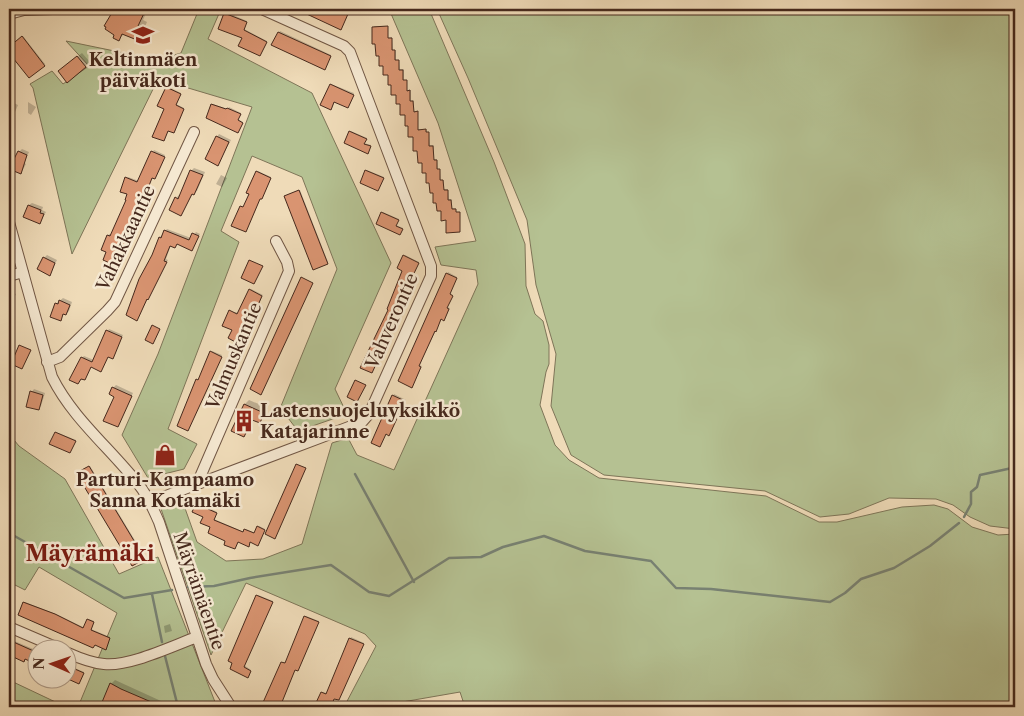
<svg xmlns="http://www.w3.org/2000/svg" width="1024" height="716" font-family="'Libre Caslon Text',serif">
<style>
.green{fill:#b5c192;stroke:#7e7558}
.shadow{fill:#0003}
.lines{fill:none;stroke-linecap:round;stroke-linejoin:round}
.stream{stroke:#788172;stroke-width:2.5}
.building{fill:#d99471;stroke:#46291d}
.minor-casing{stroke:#705644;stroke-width:12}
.minor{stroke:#f5e8d1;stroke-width:10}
.labels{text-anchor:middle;stroke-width:5;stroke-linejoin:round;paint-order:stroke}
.poi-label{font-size:18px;font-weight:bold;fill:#46291d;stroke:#f5e8d1}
.street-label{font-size:18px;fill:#46291d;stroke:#f5e8d1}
.district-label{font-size:22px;font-weight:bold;fill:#7a1f14;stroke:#f5e8d1}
</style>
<rect width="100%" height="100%" fill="#efdbb8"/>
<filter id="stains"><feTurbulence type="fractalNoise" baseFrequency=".004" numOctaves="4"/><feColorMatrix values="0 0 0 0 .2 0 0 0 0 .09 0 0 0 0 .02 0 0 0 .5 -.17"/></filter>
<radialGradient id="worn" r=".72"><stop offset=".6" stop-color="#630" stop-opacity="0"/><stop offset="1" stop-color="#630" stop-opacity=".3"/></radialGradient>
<path class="green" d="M 199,9 L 221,9 L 208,39 L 312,93 L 391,263 L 335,389 L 347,414 L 298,431 L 285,414 L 279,411 L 337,269 L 302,177 L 252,156 L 221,231 L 239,242 L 168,429 L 197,444 L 184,469 L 148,478 L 122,435 L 158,354 L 252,107 L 158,79 L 72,254 L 33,88 L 30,84 L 52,71 L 63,84 L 89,66 L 66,41 L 158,60 L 181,53 Z
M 389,9 L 429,9 L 494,162 L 525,244 L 526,286 L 535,314 L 543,321 L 549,345 L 549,364 L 546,372 L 540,405 L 555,445 L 569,460 L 599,478 L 766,496 L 819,522 L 837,522 L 902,507 L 934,505 L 948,509 L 972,527 L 998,535 L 1015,534 L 1015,707 L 465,707 L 460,692 L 385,705 L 344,707 L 376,646 L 365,634 L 246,583 L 211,655 L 159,503 L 181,497 L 197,542 L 226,561 L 263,559 L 302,544 L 332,443 L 348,438 L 357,455 L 394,470 L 478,284 L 476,270 L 441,265 L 435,247 L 476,241 L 438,123 Z
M 437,9 L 1015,9 L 1015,529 L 990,526 L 970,517 L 953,505 L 936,499 L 889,498 L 849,514 L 820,517 L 765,491 L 604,475 L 571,455 L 551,406 L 556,354 L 536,285 L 527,220 L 468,78 Z
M 9,434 L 19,446 L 65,479 L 119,574 L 158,557 L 217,707 L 78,707 L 117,613 L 39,567 L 25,590 L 9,582 Z
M 9,680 L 66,707 L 9,707 Z"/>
<path class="shadow" d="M 116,9 L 148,9 L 143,20 L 147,22 L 142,33 L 136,39 L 124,34 L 119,39 L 114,11 Z
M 298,9 L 327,9 L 336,13 L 337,9 L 339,9 L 348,13 L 341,29 Z
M 226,12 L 247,21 L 244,29 L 267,41 L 261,53 L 244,37 L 220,28 Z
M 374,26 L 388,26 L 388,38 L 392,37 L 393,50 L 396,50 L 396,60 L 399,60 L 400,69 L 404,69 L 404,80 L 407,80 L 407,90 L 411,90 L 411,101 L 414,100 L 414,111 L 418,111 L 418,129 L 427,129 L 427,132 L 429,132 L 430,145 L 434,145 L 434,159 L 437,159 L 438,169 L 440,169 L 441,180 L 444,180 L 444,189 L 448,189 L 449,199 L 452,199 L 452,208 L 456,208 L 456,212 L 460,212 L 460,231 L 447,219 L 434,192 L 409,125 L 406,113 L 384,65 Z
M 280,31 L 331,55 L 326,67 L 273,44 Z
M 23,36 L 45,64 L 29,77 L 9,50 L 9,48 Z
M 82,53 L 90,62 L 68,81 L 64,67 Z
M 331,84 L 354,93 L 348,106 L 335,101 L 332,108 Z
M 168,87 L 181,93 L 176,104 L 184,108 L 175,131 L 168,130 L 165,109 Z
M 12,102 L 18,105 L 15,112 L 13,115 L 10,113 L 9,117 L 9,104 Z
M 28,102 L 36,107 L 31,115 L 28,113 Z
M 213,104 L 228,109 L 229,107 L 241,113 L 238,119 L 243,122 L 239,130 L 212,105 Z
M 351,131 L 367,138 L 364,143 L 371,145 L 369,152 L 350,132 Z
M 219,134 L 231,140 L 218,164 L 217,137 Z
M 22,149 L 29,152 L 24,163 L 26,164 L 21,173 L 19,152 Z
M 154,150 L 165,155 L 156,176 L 152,177 L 145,195 L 152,198 L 149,206 L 148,207 L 142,205 L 108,251 L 108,236 L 109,234 L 112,235 L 128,200 L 127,178 L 128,177 L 139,181 Z
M 194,168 L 205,172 L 197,191 L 193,193 L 181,215 L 176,198 L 179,195 L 181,196 L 191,171 Z
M 367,170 L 384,177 L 379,189 L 366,171 Z
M 258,171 L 271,177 L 262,197 L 260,197 L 246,230 L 241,207 L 244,207 Z
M 221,175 L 227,178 L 222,187 L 216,184 Z
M 300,190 L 328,262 L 327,263 L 287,195 Z
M 32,203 L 43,207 L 42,210 L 46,212 L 40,222 L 29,205 Z
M 383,212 L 399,219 L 396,225 L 403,228 L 401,233 L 377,223 Z
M 167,229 L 191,238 L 196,232 L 200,234 L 192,249 L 177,244 L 175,246 L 171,245 L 166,259 L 168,260 L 137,319 L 153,256 L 160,237 Z
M 47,255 L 57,260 L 50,274 L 44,258 Z
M 405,255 L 419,262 L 406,289 L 408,290 L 397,319 L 390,310 L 404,270 Z
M 448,272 L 457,277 L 450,293 L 453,295 L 447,307 L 450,308 L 445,318 L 442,318 L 419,365 L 422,366 L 413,385 L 399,381 Z
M 251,289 L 263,295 L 256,309 L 253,309 L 233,329 L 230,311 L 239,313 Z
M 9,291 L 16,294 L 10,306 L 9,306 Z
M 63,298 L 72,302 L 69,311 L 66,314 L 64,313 L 60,320 L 56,304 Z
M 109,329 L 123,335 L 114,356 L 108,356 L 91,366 L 85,379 L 82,358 L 84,356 L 94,360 Z
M 212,351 L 222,355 L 188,429 L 197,380 L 199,380 Z
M 116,385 L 133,393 L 118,426 L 116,396 L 113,388 Z
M 34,389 L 45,393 L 41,406 L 38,409 L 32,392 Z
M 394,394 L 406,400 L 390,433 L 386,433 L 372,443 Z
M 249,400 L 268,408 L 264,417 L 260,422 L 254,419 L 248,431 L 244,435 L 245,404 Z
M 56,432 L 76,440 L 71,451 Z
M 163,450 L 171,453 L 168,459 L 161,456 Z
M 90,466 L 145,557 L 144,558 L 79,472 Z
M 201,496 L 212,501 L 209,508 L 217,512 L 214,519 L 244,532 L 246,529 L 255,533 L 259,526 L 265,529 L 259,544 L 251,541 L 249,544 L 238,541 L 227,541 L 212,527 L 204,517 Z
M 258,595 L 273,601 L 244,665 L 251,670 L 249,676 L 231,668 Z
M 25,602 L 56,614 L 85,628 L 89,619 L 94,621 L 91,629 L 110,637 L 106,647 L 24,603 Z
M 306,616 L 319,621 L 299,668 L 295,669 L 280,707 L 263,707 L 282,662 L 286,663 Z
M 170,624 L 172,631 L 165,633 L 164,626 Z
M 351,637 L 364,643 L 339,698 L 334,698 L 330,707 L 315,707 L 322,692 L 327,693 Z
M 12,640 L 38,651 L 38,664 L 25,658 L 23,660 L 9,654 L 9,647 Z
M 68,665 L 84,672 L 79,683 L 68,678 Z
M 115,680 L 161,701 L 158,707 L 101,707 L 111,684 Z"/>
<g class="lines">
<path class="stream" d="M 355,474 L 414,582
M 964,517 L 971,504 L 971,492 L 977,487 L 980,475 L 1012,468 L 1015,462
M 9,531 L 11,534 L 124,598 L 172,590
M 188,587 L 214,586 L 250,578 L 331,565 L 369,592 L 389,596 L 449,558 L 481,557 L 503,547 L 544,536 L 585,551 L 651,561 L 676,588 L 711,589 L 830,602 L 845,593 L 861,579 L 894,568 L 930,546 L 959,523
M 152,594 L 162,642
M 165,656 L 178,707"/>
</g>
<path class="building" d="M 118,9 L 146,9 L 138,26 L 142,28 L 137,40 L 122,34 L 119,41 L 113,38 L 114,35 L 105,29 L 106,27 L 104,26 L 113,11 L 117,12 Z
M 296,9 L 325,9 L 334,13 L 337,9 L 348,14 L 341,30 Z
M 224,13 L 247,22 L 244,30 L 267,42 L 260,56 L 238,46 L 242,38 L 218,29 Z
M 388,26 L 388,38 L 392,38 L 392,50 L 395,50 L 395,60 L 399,60 L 399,70 L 403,70 L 403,80 L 407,80 L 407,91 L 410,90 L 410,101 L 413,101 L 414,112 L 418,111 L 418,130 L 426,129 L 426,132 L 429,132 L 429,146 L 433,146 L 434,160 L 437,160 L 437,169 L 440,169 L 440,180 L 443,180 L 444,190 L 448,190 L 448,200 L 451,200 L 452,209 L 456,209 L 456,212 L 460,212 L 460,232 L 446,233 L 446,220 L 441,221 L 441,211 L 437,211 L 436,203 L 433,203 L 433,193 L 430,193 L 429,183 L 426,183 L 426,173 L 422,173 L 422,163 L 418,163 L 417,151 L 413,151 L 413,137 L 408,137 L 408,126 L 405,126 L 405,115 L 400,115 L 400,104 L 396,104 L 396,95 L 391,95 L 391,85 L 388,85 L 388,75 L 383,75 L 383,66 L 379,66 L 379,56 L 376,56 L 375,44 L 372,44 L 372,27 Z
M 278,32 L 331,56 L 325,70 L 271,45 Z
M 22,36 L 45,66 L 29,78 L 9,53 L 9,47 Z
M 77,56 L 86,67 L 67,83 L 58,71 Z
M 330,84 L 354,95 L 348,108 L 334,102 L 331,110 L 320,105 Z
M 166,87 L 181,94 L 176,105 L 184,109 L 174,133 L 168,131 L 164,141 L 152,137 L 164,109 L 157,106 Z
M 211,104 L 226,109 L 227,108 L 241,114 L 238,120 L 243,123 L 238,133 L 206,118 Z
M 349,131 L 367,139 L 364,144 L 371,146 L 368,154 L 344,143 Z
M 216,136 L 229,142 L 218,166 L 205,159 Z
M 18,151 L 27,155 L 21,174 L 9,169 Z
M 151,151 L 165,157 L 155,179 L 152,178 L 145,196 L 152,199 L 148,209 L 142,206 L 116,266 L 103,260 L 106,252 L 101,250 L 107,235 L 110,236 L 126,200 L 125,200 L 127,194 L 120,192 L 125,177 L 137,182 Z
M 190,170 L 203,175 L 194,195 L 192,194 L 181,216 L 169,210 L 175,197 L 178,199 Z
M 365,170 L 384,178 L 378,191 L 360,183 Z
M 256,171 L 271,178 L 262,199 L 260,199 L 246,232 L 231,226 L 240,206 L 243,207 L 249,194 L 246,193 Z
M 299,190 L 328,264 L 313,270 L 284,196 Z
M 28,205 L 41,210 L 40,213 L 44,214 L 40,224 L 23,217 Z
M 381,212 L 399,220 L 396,226 L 403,229 L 400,235 L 376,224 Z
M 164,230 L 189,240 L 192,233 L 199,236 L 192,251 L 177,244 L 175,248 L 170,246 L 164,261 L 167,262 L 148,300 L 147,299 L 137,321 L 126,315 L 139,279 L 152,255 L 159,237 L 161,238 Z
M 403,255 L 419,263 L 406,290 L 408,291 L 396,321 L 372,373 L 360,368 L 388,310 L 387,309 L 402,271 L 397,268 Z
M 43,257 L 55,263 L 50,276 L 37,269 Z
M 249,260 L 263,266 L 254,284 L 241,278 Z
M 446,273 L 457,278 L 450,294 L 453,296 L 447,308 L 449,309 L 444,321 L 441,319 L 436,332 L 435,331 L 419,366 L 421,367 L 412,388 L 398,381 Z
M 301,277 L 313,283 L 261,395 L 250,389 Z
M 249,289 L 262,296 L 255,312 L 253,311 L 239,344 L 228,338 L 232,330 L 222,326 L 229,310 L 237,314 Z
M 59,300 L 70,305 L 66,315 L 63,314 L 61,321 L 50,317 L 55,303 L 58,304 Z
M 152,325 L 160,329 L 153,344 L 145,340 Z
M 106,330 L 122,337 L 113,359 L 108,357 L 101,372 L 91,367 L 85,380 L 81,379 L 78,384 L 69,380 L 81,357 L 92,362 Z
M 19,345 L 31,350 L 22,369 L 11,364 Z
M 210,351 L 222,357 L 188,431 L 177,426 L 196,379 L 198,380 Z
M 355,380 L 366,385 L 357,402 L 347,397 Z
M 112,387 L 132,396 L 118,427 L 103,421 L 114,397 L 109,394 Z
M 30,391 L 43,395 L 39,410 L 26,407 Z
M 392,395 L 405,401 L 389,436 L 386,434 L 380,447 L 371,443 Z
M 244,404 L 264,413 L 260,423 L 252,420 L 244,437 L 231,431 Z
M 55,432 L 76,441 L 70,453 L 49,444 Z
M 296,464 L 306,468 L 275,539 L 265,534 Z
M 89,466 L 145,559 L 132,566 L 76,473 Z
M 199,497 L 212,502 L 208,509 L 217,513 L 214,520 L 243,532 L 244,529 L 254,533 L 257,526 L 265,530 L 258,546 L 250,542 L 249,547 L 238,542 L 235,549 L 224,545 L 225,541 L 208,533 L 210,527 L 200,523 L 203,517 L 192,512 Z
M 256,595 L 273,602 L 244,667 L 251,671 L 248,678 L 230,669 L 232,663 L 228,661 Z
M 23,602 L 55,614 L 83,628 L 87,619 L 94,622 L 91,630 L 110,638 L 106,650 L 95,645 L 93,648 L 18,615 Z
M 304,616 L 319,622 L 298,671 L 295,670 L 280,707 L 261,707 L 281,662 L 285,663 Z
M 349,638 L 364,644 L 339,700 L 334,699 L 331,707 L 314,707 L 321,692 L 326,694 Z
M 9,640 L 38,653 L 38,665 L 25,659 L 24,662 L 9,655 Z
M 68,666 L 84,673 L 79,684 L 68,679 Z
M 110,683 L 121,689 L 163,707 L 100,707 Z"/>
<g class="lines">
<g class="minor-casing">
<path id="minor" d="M 9,14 L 24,10 L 53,9
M 9,222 L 52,377 C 73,419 110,448 139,485 C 148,496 153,509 159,522 L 206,664 L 213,679 L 231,707
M 9,276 L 23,272
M 47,362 L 60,357 L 107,311 L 115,302 L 194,132
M 197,484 L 289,271 L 287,262 L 276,241
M 150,502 L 362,422 L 369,414 L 431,276 L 431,266 L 350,52 L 344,46 L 264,10
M 9,627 L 58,648
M 68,653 C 79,658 92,663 104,664 C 129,667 172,646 197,637"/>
</g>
<use href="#minor" class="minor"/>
</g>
<defs>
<g id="school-bare" transform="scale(1.725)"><path d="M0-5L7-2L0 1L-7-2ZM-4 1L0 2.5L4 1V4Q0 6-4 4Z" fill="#8f2418" stroke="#f5e8d1" stroke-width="2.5" paint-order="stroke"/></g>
<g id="building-bare" transform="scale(1.725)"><path d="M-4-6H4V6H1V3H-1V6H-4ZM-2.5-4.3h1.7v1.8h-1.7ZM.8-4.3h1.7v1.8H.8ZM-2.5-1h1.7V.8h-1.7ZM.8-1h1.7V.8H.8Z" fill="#8f2418" stroke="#f5e8d1" stroke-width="2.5" paint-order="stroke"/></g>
<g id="shop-bare" transform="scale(1.725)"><path d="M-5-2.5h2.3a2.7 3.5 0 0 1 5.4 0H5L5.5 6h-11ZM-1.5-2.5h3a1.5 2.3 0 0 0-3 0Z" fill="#8f2418" stroke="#f5e8d1" stroke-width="2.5" paint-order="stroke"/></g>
</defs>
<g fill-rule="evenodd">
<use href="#school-bare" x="143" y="35"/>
<use href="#building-bare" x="244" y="421"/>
<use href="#shop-bare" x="165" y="455"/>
</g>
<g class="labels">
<g class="poi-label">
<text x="143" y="66">Keltinmäen<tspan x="143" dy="21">päiväkoti</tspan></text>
<text x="260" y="417" text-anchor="start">Lastensuojeluyksikkö<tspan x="260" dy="21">Katajarinne</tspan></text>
<text x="165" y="486">Parturi-Kampaamo<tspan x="165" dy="21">Sanna Kotamäki</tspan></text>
</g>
<g class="street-label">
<text transform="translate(126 238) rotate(-65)" y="6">Vahakkaantie</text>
<text transform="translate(392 321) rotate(-66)" y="6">Vahverontie</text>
<text transform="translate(234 356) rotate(-67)" y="6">Valmuskantie</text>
<text transform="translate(199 591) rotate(71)" y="6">Mäyrämäentie</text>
</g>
<g class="district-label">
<text x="90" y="561">Mäyrämäki</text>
</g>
</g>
<rect width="1024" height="716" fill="none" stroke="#efdbb8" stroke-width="30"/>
<rect x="10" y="10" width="1004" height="696" fill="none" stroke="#46291d" stroke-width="2.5"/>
<rect x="15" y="15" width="994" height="686" fill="none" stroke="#46291d"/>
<g transform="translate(52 664) rotate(272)"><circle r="24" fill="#f5e8d1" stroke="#af9c89"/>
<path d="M0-4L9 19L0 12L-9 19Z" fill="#8f2418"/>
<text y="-8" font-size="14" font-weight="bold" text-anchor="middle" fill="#46291d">N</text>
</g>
<rect width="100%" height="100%" filter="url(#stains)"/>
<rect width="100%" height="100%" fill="url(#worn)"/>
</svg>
